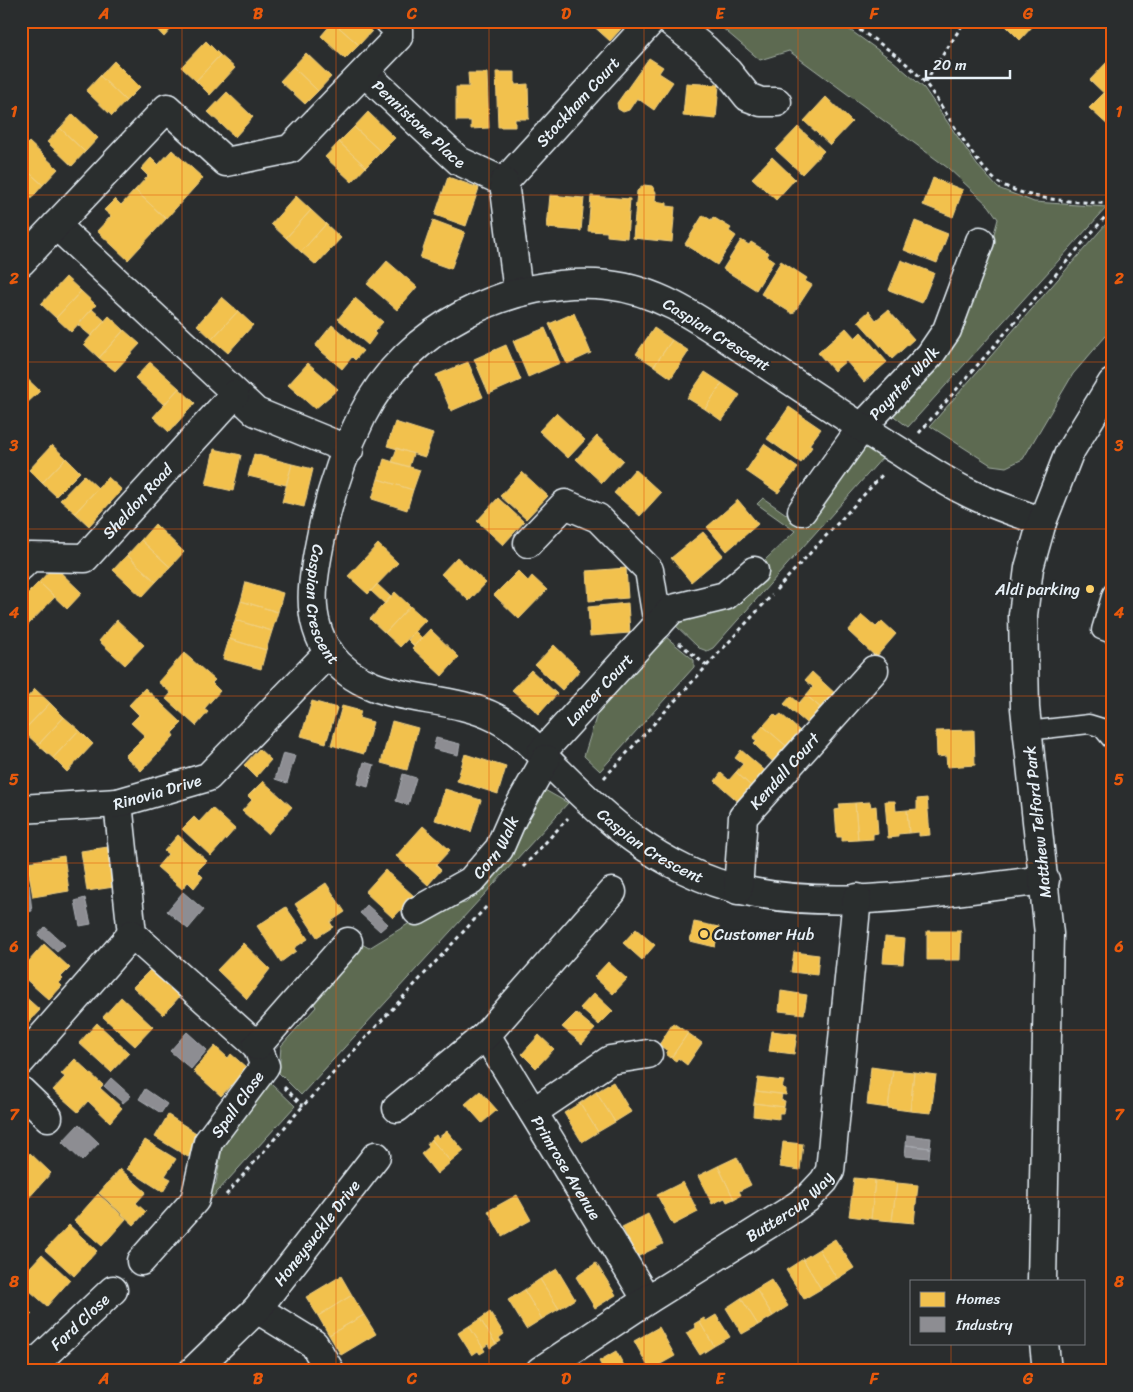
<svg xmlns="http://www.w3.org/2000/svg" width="1133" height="1392" font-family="Sriracha,sans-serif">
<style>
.green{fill:#5d6a51;stroke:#a2aea4}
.homes{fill:#f2c14e;stroke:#efcf81}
.industry{fill:#8d8d92;stroke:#a8abb1}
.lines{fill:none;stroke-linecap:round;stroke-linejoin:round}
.lane-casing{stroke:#e8f1f8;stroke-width:21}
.street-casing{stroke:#e8f1f8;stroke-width:31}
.path{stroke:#e8f1f8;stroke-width:3;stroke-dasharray:4 4;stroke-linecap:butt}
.lane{stroke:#2a2d2e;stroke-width:18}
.street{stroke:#2a2d2e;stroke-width:28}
.grid{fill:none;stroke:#e8590c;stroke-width:1;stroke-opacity:0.55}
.poi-dot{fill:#ffd166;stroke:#2a2d2e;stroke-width:2}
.labels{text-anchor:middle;stroke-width:5;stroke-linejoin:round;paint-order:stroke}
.street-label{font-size:16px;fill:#e8f1f8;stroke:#2a2d2e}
.poi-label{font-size:16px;fill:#e8f1f8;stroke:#2a2d2e;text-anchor:end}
.neatline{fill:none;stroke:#e8590c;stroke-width:2}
.grid-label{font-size:16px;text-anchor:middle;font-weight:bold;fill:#e8590c}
</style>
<rect width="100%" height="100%" fill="#2a2d2e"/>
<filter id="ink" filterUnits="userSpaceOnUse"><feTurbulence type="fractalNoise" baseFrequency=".02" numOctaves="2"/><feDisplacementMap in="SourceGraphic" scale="10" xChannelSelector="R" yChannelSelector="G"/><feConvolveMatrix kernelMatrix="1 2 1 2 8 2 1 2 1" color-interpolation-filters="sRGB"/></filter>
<g filter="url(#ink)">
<path class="green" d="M 714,21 L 830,21 L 850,30 L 892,60 L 924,88 L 977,165 L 998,188 L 1034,202 L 1107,207 L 908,427 L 890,413 L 950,338 L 983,274 L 998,219 L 989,206 L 948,168 L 789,51 L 760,60 Z
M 1112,217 L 1112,329 L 1073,374 L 1023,459 L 1006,467 L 991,465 L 930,426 Z
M 861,439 L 883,457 L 713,648 L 707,651 L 699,648 L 671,621 L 743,592 L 764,561 L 795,531 L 757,504 L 763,498 L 799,523 Z
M 660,632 L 694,660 L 694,667 L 600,771 L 584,756 L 602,698 Z
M 543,789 L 568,803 L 301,1095 L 279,1073 L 281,1046 L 316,1007 L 310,997 L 358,942 L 369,948 L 413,921 L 448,906 L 466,903 L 475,894 Z
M 270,1082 L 295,1106 L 209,1201 L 204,1199 L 216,1183 L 224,1136 Z"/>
<path class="homes" d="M 149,21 L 178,21 L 164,37 Z
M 361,21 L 372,31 L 359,45 L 333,22 Z
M 591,21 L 628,21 L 610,41 L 590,23 Z
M 1001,21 L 1028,21 L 1033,26 L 1020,40 Z
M 333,22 L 359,45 L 345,59 L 321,36 Z
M 206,41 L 220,55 L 196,81 L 181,67 Z
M 306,53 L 331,77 L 318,91 L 293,67 Z
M 220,55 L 235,68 L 210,95 L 196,81 Z
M 649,58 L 663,67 L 659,73 L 673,82 L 654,110 L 637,98 L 629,110 L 623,112 L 618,109 L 617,103 Z
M 114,61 L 140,87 L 126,101 L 100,76 Z
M 1108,61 L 1112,64 L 1112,101 L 1090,80 Z
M 293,67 L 318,91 L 305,104 L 280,81 Z
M 496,72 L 515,72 L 515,85 L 528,84 L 529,119 L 515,119 L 515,127 L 498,127 Z
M 468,73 L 487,73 L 489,128 L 471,129 L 471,121 L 456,121 L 456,87 L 469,87 Z
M 100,76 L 126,101 L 112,116 L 86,91 Z
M 686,83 L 719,85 L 716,119 L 683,116 Z
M 227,92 L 253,117 L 235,137 L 208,112 Z
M 1104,93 L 1112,101 L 1112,129 L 1089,108 Z
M 826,97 L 852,122 L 830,145 L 804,121 Z
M 368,112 L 395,138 L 381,152 L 354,127 Z
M 73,114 L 98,138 L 85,152 L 60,128 Z
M 354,127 L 381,152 L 366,167 L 339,142 Z
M 798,127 L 824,151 L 802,174 L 776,150 Z
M 60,128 L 85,152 L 72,166 L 47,142 Z
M 29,142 L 58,169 L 43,185 L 21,165 L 21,150 Z
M 339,142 L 366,167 L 352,182 L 325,157 Z
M 172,150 L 203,178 L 166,219 L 135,190 L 148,176 L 141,169 L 151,158 L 158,165 Z
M 772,157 L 795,179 L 776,200 L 752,178 Z
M 21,165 L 43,185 L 28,202 L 21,196 Z
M 448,177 L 479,188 L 466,226 L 435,215 Z
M 933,178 L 963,190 L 953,217 L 923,205 Z
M 644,185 L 652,186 L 656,192 L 655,201 L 667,203 L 667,206 L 675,207 L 672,242 L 633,238 L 637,191 Z
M 135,190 L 166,219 L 128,260 L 97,231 L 111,216 L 104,210 L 115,199 L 121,205 Z
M 550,195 L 584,198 L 581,231 L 547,228 Z
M 296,196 L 311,210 L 286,238 L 271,224 Z
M 591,196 L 630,199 L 627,238 L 607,236 L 607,232 L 588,231 Z
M 311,210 L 326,224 L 301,252 L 286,238 Z
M 703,215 L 711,220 L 713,217 L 731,228 L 729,231 L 736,236 L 717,265 L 685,244 Z
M 433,220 L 465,232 L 451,269 L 420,258 Z
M 915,221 L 948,234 L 937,263 L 904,250 Z
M 326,224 L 341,238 L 316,265 L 301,252 Z
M 741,240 L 749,245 L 751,242 L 769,253 L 767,256 L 774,261 L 756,290 L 723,269 Z
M 901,260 L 934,273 L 922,303 L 889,290 Z
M 387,261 L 417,287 L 397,310 L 367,284 Z
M 781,261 L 807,278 L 805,281 L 812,285 L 793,314 L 761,294 Z
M 66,277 L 81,291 L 56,318 L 41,304 Z
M 81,291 L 96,305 L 71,332 L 56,318 Z
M 222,297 L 238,311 L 212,339 L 197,325 Z
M 355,298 L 383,322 L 374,332 L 376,334 L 368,345 L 338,319 Z
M 92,309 L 105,321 L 91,336 L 78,325 Z
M 888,310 L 914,339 L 892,359 L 858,321 L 869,311 L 876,320 Z
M 238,311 L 253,325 L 228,353 L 212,339 Z
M 574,313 L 591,353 L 567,364 L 549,324 Z
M 109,316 L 124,330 L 99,358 L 84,344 Z
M 332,325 L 363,351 L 355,360 L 352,357 L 342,369 L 315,346 Z
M 545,328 L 560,363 L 528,377 L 513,341 Z
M 654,328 L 672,340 L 654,366 L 636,354 Z
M 846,328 L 855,338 L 861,332 L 887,362 L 864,382 L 846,361 L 834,371 L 818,353 Z
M 124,330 L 140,344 L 115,371 L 99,358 Z
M 672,340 L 689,351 L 671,378 L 654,366 Z
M 506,345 L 521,380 L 489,394 L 474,359 Z
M 150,362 L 179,388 L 164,405 L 135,378 Z
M 468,362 L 483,397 L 451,411 L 436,375 Z
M 308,363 L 338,389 L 315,409 L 288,385 Z
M 705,372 L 722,383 L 705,409 L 687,398 Z
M 21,373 L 40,391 L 26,404 L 21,399 Z
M 722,383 L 740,395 L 722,421 L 705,409 Z
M 179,388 L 195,403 L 169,432 L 153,417 Z
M 789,407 L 821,429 L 809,445 L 812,447 L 801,463 L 767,439 Z
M 556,413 L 585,440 L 568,458 L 539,431 Z
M 395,422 L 433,434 L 425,457 L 387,446 Z
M 597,436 L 623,460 L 602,483 L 576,459 Z
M 764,444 L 798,468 L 778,493 L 746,471 Z
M 52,445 L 66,458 L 42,483 L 29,470 Z
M 397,448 L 413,454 L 409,467 L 392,462 Z
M 214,449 L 241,455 L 233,491 L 206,485 Z
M 254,454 L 292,464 L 286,485 L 248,476 Z
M 66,458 L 80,472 L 56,496 L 42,483 Z
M 384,459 L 420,470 L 413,490 L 378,479 Z
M 292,464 L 313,469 L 304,507 L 282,502 Z
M 635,469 L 661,493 L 640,516 L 614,493 Z
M 522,472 L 548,496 L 526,519 L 500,496 Z
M 84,475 L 98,488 L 75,513 L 60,500 Z
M 108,477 L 122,490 L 89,526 L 75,513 Z
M 378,479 L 413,490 L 407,510 L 372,499 Z
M 498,498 L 524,522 L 503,545 L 477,521 Z
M 738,500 L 758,524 L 727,551 L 707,527 Z
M 155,524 L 184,552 L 170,567 L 141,540 Z
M 703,532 L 723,555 L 691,582 L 671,558 Z
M 141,540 L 170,567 L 156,582 L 127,555 Z
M 378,544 L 398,563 L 368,594 L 348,576 Z
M 127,555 L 156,582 L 142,597 L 113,570 Z
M 457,557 L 486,583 L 469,601 L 441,574 Z
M 54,566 L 82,593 L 67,609 L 39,582 Z
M 626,568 L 628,598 L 589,601 L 587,571 Z
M 518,571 L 528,581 L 532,576 L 547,590 L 519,619 L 494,595 Z
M 39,582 L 55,597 L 27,626 L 21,620 L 21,600 Z
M 246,582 L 283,593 L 278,612 L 241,601 Z
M 377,584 L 391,597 L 385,604 L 371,591 Z
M 395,592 L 410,606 L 385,633 L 370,619 Z
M 241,601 L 278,612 L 272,631 L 235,620 Z
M 628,603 L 630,633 L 590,636 L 588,607 Z
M 410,606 L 426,620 L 400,647 L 385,633 Z
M 862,615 L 876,627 L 882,621 L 896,634 L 876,657 L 848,631 Z
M 117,620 L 144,645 L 125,665 L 99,641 Z
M 235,620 L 272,631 L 266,650 L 229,639 Z
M 430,629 L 459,657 L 442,676 L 412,648 Z
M 415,631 L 422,638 L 414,646 L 408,640 Z
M 229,639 L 266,650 L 261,669 L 223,659 Z
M 554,645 L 580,670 L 562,690 L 535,665 Z
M 184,653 L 215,680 L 212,683 L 220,691 L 204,709 L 208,712 L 196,726 L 166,699 L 171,693 L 158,682 Z
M 531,670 L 557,694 L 539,714 L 512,690 Z
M 812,672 L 839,697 L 823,710 L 806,695 L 813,687 L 805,680 Z
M 145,688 L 182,723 L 172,733 L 174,736 L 141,771 L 125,756 L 145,736 L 131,723 L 139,715 L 129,705 Z
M 35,689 L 50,703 L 23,731 L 21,704 Z
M 806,695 L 823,710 L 812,728 L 784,704 L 791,696 L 799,703 Z
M 312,701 L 337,708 L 326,743 L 301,736 Z
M 50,703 L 64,717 L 38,745 L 23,731 Z
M 342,706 L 361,711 L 359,718 L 373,722 L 364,754 L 331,745 Z
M 774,714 L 777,717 L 781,714 L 801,732 L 791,750 L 763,726 Z
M 64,717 L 79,730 L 53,758 L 38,745 Z
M 392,721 L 418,728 L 407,770 L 381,763 Z
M 763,726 L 791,750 L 774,763 L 754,744 L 757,741 L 753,738 Z
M 79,730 L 93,744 L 67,772 L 53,758 Z
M 974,730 L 975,765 L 947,767 L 946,756 L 937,757 L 936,731 Z
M 259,749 L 271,760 L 256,777 L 244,765 Z
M 741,750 L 769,774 L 753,788 L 736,772 L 743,764 L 735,758 Z
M 465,754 L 506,767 L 498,794 L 457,781 Z
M 736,772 L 753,788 L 742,805 L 715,781 L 721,773 L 729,780 Z
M 263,781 L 292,807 L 268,834 L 242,811 L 252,800 L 248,796 Z
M 445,789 L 481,800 L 471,832 L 435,820 Z
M 927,798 L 930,835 L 919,836 L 919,832 L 909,833 L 907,810 L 917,809 L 917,799 Z
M 885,801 L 895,801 L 896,811 L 907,810 L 909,833 L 898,834 L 898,837 L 888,838 Z
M 870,802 L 871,807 L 876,806 L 878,833 L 873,834 L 873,839 L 858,840 L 855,803 Z
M 855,803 L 858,840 L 842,841 L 842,837 L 837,837 L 835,810 L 840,809 L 839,804 Z
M 212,808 L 235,829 L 211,856 L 182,829 L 194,817 L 199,822 Z
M 423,826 L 450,850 L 436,865 L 441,870 L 428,885 L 396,856 Z
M 178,835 L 207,861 L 197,871 L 203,877 L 194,888 L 188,882 L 182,889 L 157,867 L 168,854 L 164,851 Z
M 108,847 L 114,887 L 87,891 L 81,851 Z
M 64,856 L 69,891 L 33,897 L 27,862 Z
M 385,870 L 414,896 L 393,918 L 365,892 Z
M 326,883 L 345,912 L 330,922 L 333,927 L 317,937 L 295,904 Z
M 286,907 L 308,939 L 294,948 L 296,951 L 281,962 L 257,926 Z
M 694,922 L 719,927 L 715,947 L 690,941 Z
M 636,929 L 655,945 L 642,960 L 623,943 Z
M 927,931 L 961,931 L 960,960 L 927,960 Z
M 885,937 L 905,939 L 903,964 L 883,963 Z
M 243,943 L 270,969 L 247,999 L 217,970 Z
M 44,944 L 70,968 L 61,977 L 63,979 L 59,983 L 62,986 L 49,1000 L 21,975 L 21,970 Z
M 794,952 L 819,955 L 817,975 L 791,972 Z
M 608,962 L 627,979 L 613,994 L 594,977 Z
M 151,969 L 180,996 L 163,1015 L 133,987 Z
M 781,991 L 807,995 L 804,1014 L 779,1011 Z
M 21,993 L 40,1010 L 21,1030 Z
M 594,993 L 613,1011 L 599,1025 L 580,1008 Z
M 121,997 L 153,1027 L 135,1046 L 103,1017 Z
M 576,1013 L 595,1029 L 582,1044 L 562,1027 Z
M 97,1023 L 129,1053 L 111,1072 L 79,1043 Z
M 673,1023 L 688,1033 L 671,1058 L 666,1054 L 668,1051 L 659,1045 Z
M 772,1031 L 797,1034 L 794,1054 L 769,1051 Z
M 688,1033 L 702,1043 L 687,1065 L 678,1058 L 676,1061 L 671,1058 Z
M 539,1035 L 554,1049 L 536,1068 L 522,1054 Z
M 215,1046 L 228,1058 L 231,1054 L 247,1068 L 221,1096 L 193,1071 Z
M 75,1059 L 103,1085 L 100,1088 L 122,1108 L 110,1122 L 88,1101 L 78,1112 L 53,1090 L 65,1077 L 61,1074 Z
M 871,1067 L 893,1070 L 888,1108 L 867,1105 Z
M 893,1070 L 914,1072 L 910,1111 L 888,1108 Z
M 914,1072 L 936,1075 L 931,1113 L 910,1111 Z
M 758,1078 L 784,1081 L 782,1088 L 786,1089 L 786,1095 L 756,1091 Z
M 613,1082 L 631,1112 L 615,1122 L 596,1092 Z
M 480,1091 L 497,1110 L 482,1123 L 465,1104 Z
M 756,1091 L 782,1094 L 781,1100 L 785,1101 L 784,1107 L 754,1103 Z
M 596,1092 L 615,1122 L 598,1132 L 580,1103 Z
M 580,1103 L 598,1132 L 582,1142 L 564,1113 Z
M 754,1103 L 784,1107 L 783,1113 L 779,1113 L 779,1119 L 753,1116 Z
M 168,1115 L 201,1136 L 188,1157 L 155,1137 Z
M 447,1131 L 464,1151 L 451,1162 L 431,1139 L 436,1135 L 438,1138 Z
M 431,1139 L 451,1162 L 437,1174 L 421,1154 L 429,1147 L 427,1144 Z
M 145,1140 L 176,1159 L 165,1176 L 171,1179 L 163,1192 L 127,1169 Z
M 783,1142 L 803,1144 L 800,1170 L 780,1167 Z
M 30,1153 L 51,1173 L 26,1201 L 21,1196 L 21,1163 Z
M 737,1157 L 751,1185 L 739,1191 L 741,1195 L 734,1199 L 718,1166 Z
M 718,1166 L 734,1199 L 727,1202 L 725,1198 L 712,1204 L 698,1176 Z
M 120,1169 L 146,1192 L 136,1203 L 146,1212 L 134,1225 L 99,1193 Z
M 854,1178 L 875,1180 L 871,1219 L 849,1216 Z
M 875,1180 L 897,1183 L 892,1221 L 871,1219 Z
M 683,1182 L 698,1212 L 673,1225 L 657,1195 Z
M 897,1183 L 918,1185 L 914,1223 L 892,1221 Z
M 98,1194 L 126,1219 L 102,1246 L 74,1221 Z
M 517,1195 L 531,1220 L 502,1236 L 488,1211 Z
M 648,1214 L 663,1244 L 637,1257 L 622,1227 Z
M 69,1225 L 97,1251 L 74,1276 L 45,1250 Z
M 835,1239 L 854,1268 L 837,1279 L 819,1249 Z
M 819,1249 L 837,1279 L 821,1289 L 803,1259 Z
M 42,1254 L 70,1280 L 47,1306 L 21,1283 L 21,1277 Z
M 803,1259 L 821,1289 L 804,1299 L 786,1270 Z
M 596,1263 L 616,1295 L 595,1308 L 576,1277 Z
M 557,1269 L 575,1299 L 559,1309 L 540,1279 Z
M 341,1276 L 352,1295 L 318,1316 L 306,1297 Z
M 540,1279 L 559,1309 L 542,1319 L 524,1290 Z
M 771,1280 L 788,1306 L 773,1316 L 756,1289 Z
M 756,1289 L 773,1316 L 758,1325 L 741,1298 Z
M 524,1290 L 542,1319 L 526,1329 L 508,1300 Z
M 352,1295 L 364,1315 L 329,1335 L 318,1316 Z
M 741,1298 L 758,1325 L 742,1334 L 726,1308 Z
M 21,1304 L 32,1314 L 21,1325 Z
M 490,1312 L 504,1334 L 499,1338 L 501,1341 L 496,1344 L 480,1319 Z
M 364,1315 L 376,1334 L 341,1355 L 329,1335 Z
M 716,1315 L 730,1337 L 714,1346 L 699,1321 L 704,1318 L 706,1321 Z
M 480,1319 L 496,1344 L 490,1348 L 488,1344 L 483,1348 L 469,1326 Z
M 699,1321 L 714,1346 L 700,1355 L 686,1333 L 696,1328 L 694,1324 Z
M 469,1326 L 485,1351 L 480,1354 L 478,1351 L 472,1355 L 458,1333 Z
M 659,1327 L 675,1356 L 650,1370 L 634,1341 Z
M 616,1351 L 627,1371 L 604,1371 L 599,1361 Z"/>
<path class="industry" d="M 436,738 L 460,744 L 458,755 L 433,749 Z
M 283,753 L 295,756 L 287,783 L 275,779 Z
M 364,762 L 374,765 L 368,787 L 358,784 Z
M 403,774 L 416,778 L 408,805 L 396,801 Z
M 29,885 L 32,911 L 22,913 L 21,886 Z
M 183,892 L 204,910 L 188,929 L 167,911 Z
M 85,898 L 91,924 L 80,926 L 75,901 Z
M 367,905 L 388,924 L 380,931 L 360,913 Z
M 45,927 L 65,945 L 57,952 L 38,935 Z
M 187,1032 L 207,1050 L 191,1069 L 170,1051 Z
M 111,1078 L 131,1096 L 123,1103 L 104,1086 Z
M 145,1089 L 167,1104 L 161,1113 L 139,1099 Z
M 79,1124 L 99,1143 L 82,1161 L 62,1142 Z
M 907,1135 L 931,1138 L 930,1148 L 906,1145 Z
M 906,1145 L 930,1148 L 929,1158 L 905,1156 Z"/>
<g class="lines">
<g class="lane-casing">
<path id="lane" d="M 1112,593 L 1101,630 L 1112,634
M 1027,731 L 1089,724 L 1102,728 L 1112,740"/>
</g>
<g class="street-casing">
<g id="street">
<path d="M 670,21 L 705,49 L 728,72 L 748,97 L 761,102 L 777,102"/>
<path id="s1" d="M 365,73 L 459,161 L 504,182"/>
<path id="s2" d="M 504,182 L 651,21"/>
<path d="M 504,182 L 518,292"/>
<path d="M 56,225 L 256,412 L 349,450"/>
<path d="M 21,262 L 167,108 L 226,162 L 290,149 L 398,37 L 398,29 L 389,21"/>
<path id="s3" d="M 802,511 L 862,427 L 930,355 L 947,330 L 980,241"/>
<path id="s4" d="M 1042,522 C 1017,512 989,504 965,491 C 943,480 922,466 902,453 C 852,422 804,389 755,357 C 709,327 665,291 608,285 C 512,275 406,327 362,416 C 344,452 329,497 321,537 C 313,577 304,617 329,653 C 369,708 442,690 496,718 C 521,731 539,752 559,772 C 582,795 608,820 634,839 C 665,862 705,882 742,890 C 838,912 948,891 1045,880"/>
<path d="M 528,543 L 565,504 L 598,518 L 649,570 L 658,625"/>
<path id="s5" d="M 21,566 L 30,557 L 85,558 L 235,394"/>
<path id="s6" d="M 541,753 L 672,609 L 725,596 L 754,571"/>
<path d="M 118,803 L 132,934 L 257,1046 L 265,1066 L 208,1142 L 195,1200 L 141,1261"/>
<path id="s7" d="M 21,809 L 118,803 L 208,777 L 329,652"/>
<path id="s8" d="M 738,890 L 743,817 L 874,670"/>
<path id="s9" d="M 417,911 L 471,881 L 499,849 L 513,817 L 546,759"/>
<path id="s10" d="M 486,1035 L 647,1300"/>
<path d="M 257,1046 L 348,942"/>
<path d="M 21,1061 L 132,934"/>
<path d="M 21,1091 L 48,1117"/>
<path d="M 397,1108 L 486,1035 L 612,892"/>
<path d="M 533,1112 L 610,1060 L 648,1054"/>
<path d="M 1042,1281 L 1049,934 L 1025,708 L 1023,615 L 1029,568 L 1042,522 L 1069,453 L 1112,383"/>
<path d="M 257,1309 L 314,1344 L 330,1371"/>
<path d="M 1044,1343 L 1047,1371"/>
<path id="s11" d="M 21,1367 L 41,1358 L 113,1290"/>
<path id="s12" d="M 193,1371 L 257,1309 L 376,1156"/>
<path id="s13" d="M 540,1371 L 647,1300 L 788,1212 L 808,1198 L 824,1181 L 830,1171 L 857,898"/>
</g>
</g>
<path class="path" d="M 846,21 C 873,39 905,58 926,84 C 944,107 979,172 1001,184 C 1035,202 1074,201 1112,204
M 925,82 L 965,21
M 919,433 L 1112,209
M 776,590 L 884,473
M 679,643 L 707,666
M 604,778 L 772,595
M 523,867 L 568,818
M 284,1087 L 303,1106
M 226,1195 L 303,1106 L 487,906"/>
<use href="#lane" class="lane"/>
<use href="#street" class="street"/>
</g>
</g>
<path class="grid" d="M 182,21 L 182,1371M 336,21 L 336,1371M 489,21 L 489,1371M 644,21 L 644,1371M 798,21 L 798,1371M 951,21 L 951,1281M 21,195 L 1112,195M 21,362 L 1112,362M 21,529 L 1112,529M 21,696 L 1112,696M 21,863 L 1112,863M 21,1030 L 1112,1030M 21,1197 L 1112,1197M 951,1343 L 951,1371"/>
<g class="poi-dot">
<circle cx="1090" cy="589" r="5"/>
<circle cx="704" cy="934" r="5"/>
</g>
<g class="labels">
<g class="street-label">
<text dy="6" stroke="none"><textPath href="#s2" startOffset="109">Stockham Court</textPath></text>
<text dy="6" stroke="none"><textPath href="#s1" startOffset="74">Pennistone Place</textPath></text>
<text transform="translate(717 334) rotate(32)" y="6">Caspian Crescent</text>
<text dy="6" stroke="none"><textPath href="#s3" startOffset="164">Paynter Walk</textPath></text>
<text dy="6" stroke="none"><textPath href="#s5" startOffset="145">Sheldon Road</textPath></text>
<text dy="6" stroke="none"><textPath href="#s4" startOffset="991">Caspian Crescent</textPath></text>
<text dy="6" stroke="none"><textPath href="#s6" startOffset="86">Lancer Court</textPath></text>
<text dy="6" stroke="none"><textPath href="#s8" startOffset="135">Kendall Court</textPath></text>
<text dy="6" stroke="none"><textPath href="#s7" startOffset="138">Rinovia Drive</textPath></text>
<text transform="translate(1037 822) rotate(-96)" y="6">Matthew Telford Park</text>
<text dy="6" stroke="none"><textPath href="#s4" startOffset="1426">Caspian Crescent</textPath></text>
<text dy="6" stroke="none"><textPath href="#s9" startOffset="104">Corn Walk</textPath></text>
<text transform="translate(237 1104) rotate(-54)" y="6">Spall Close</text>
<text dy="6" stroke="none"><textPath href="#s10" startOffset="155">Primrose Avenue</textPath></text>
<text dy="6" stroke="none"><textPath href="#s13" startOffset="299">Buttercup Way</textPath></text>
<text dy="6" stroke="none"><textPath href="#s12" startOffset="186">Honeysuckle Drive</textPath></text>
<text dy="6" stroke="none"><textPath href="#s11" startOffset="75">Ford Close</textPath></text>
</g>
<g class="poi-label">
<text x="1080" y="595">Aldi parking</text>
<text x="714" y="940" text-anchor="start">Customer Hub</text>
</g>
</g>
<rect width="1133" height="1392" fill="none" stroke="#2a2d2e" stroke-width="55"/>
<rect x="910" y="1280" width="175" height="65" fill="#2a2d2e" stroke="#767b7f"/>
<rect x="920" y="1292" width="25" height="15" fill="#f2c14e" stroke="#767b7f"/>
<text x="956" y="1304" font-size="15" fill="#e8f1f8">Homes</text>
<rect x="920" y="1317" width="25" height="15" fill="#8d8d92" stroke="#767b7f"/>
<text x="956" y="1330" font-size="15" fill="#e8f1f8">Industry</text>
<path d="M926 70v8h84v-8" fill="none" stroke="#e8f1f8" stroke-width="2.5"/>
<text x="933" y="70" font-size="15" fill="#e8f1f8" stroke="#2a2d2e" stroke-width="4" paint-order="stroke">20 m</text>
<rect x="28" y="28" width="1078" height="1336" class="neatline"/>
<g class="grid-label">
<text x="104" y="19">A</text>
<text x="258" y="19">B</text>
<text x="412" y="19">C</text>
<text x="566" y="19">D</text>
<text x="720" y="19">E</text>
<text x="874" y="19">F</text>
<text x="1028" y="19">G</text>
<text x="14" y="117">1</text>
<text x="1119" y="117">1</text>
<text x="14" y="284">2</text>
<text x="1119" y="284">2</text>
<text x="14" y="451">3</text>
<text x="1119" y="451">3</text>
<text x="14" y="618">4</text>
<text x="1119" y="618">4</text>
<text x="14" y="785">5</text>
<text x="1119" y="785">5</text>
<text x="14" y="952">6</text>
<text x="1119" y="952">6</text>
<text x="14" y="1120">7</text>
<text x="1119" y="1120">7</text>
<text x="14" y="1287">8</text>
<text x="1119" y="1287">8</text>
<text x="104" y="1384">A</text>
<text x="258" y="1384">B</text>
<text x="412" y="1384">C</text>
<text x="566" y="1384">D</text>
<text x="720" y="1384">E</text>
<text x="874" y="1384">F</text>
<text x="1028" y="1384">G</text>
</g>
</svg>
